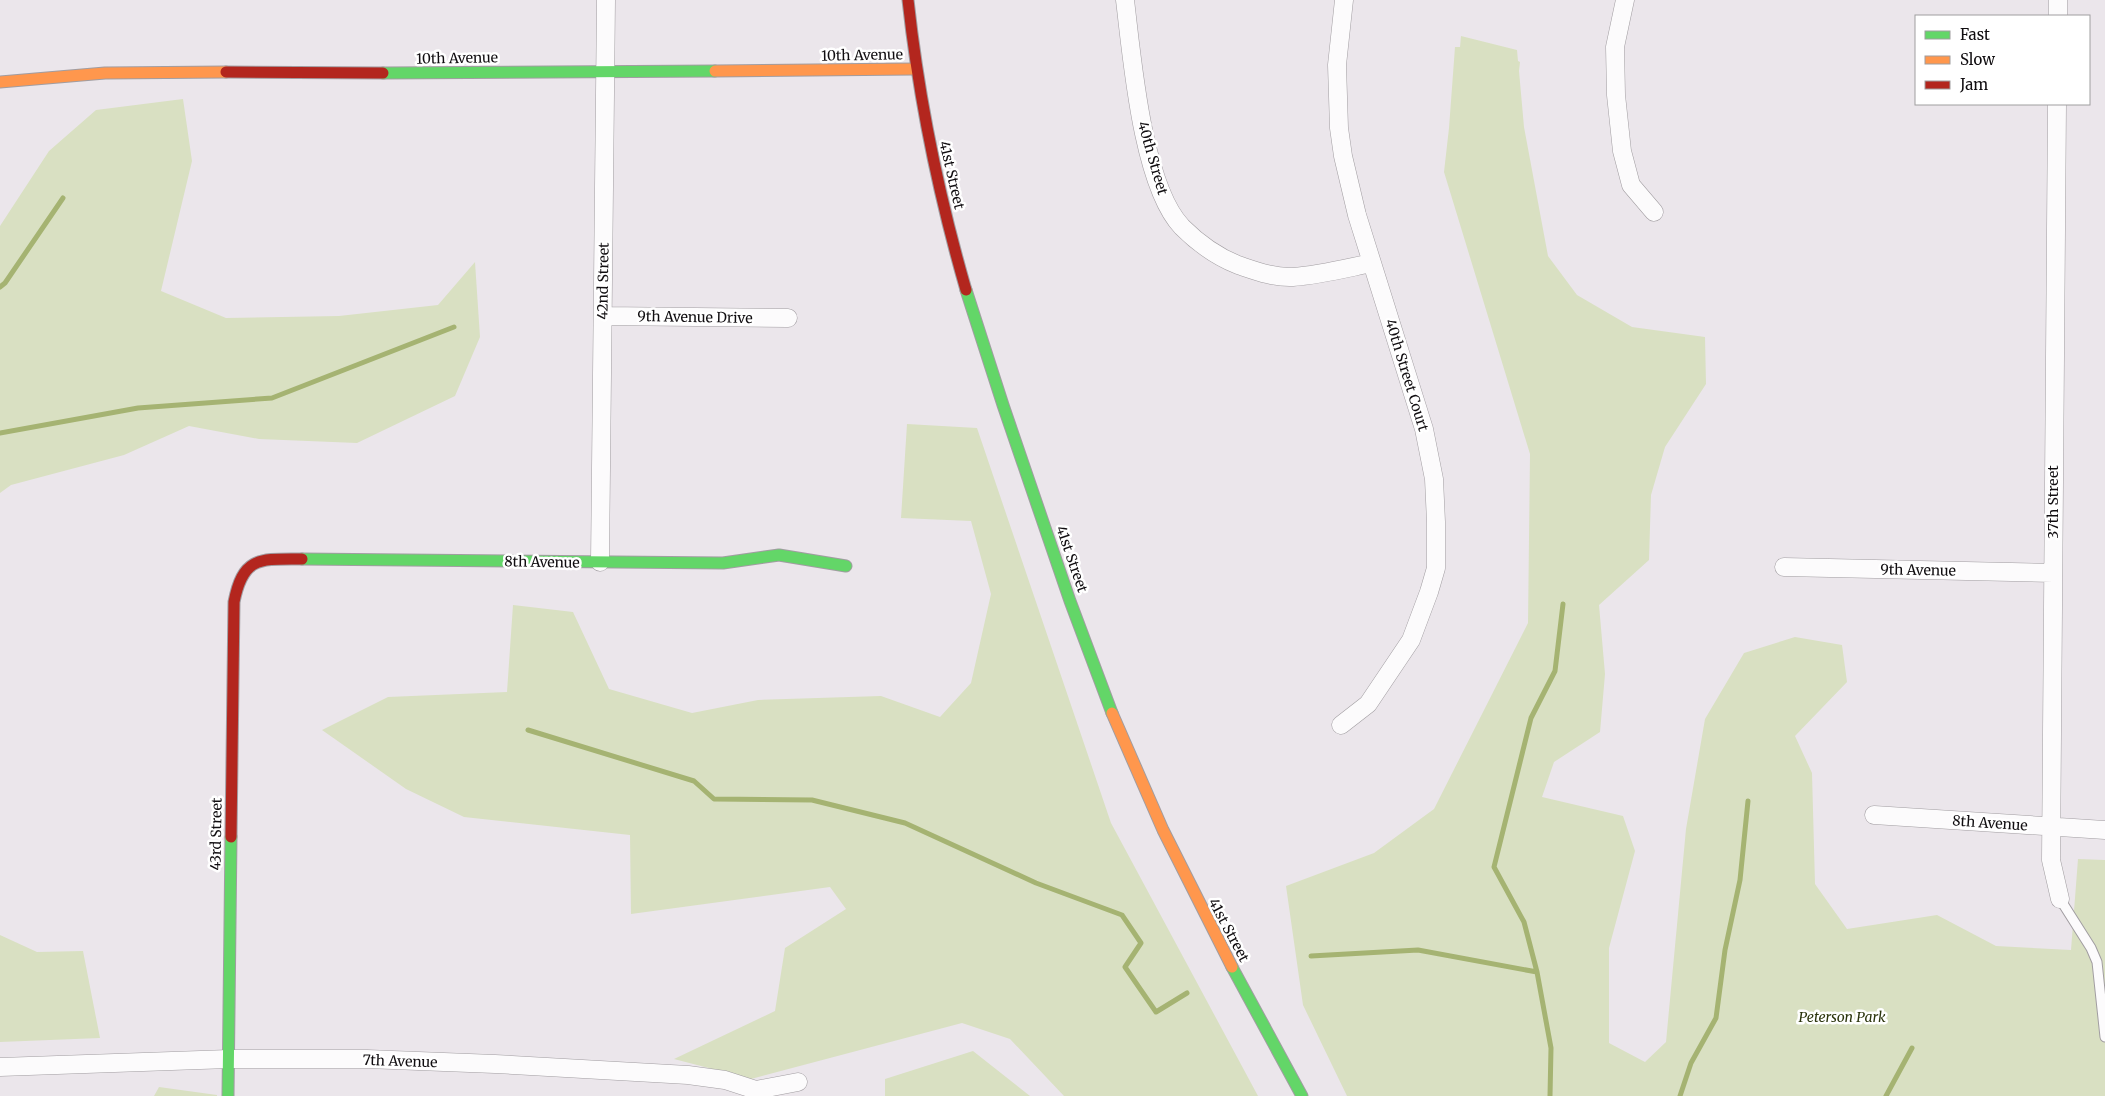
<svg xmlns="http://www.w3.org/2000/svg" width="2105" height="1096" font-family="Merriweather,serif">
<style>
.green{fill:#d9e0c2}
.lines{fill:none;stroke-linecap:round;stroke-linejoin:round}
.stream{stroke:#a5b372;stroke-width:5}
.lane-casing{stroke:#a19da1;stroke-width:11}
.street-casing{stroke:#a19da1;stroke-width:19}
.fast-casing{stroke:#a19da1;stroke-width:13}
.slow-casing{stroke:#a19da1;stroke-width:13}
.jam-casing{stroke:#a19da1;stroke-width:13}
.lane{stroke:#fcfbfc;stroke-width:9}
.street{stroke:#fcfbfc;stroke-width:18}
.fast{stroke:#63d668;stroke-width:11}
.slow{stroke:#ff974d;stroke-width:11}
.jam{stroke:#b3261e;stroke-width:11}
.labels{text-anchor:middle;stroke-width:5;stroke-linejoin:round;paint-order:stroke}
.street-label{font-size:14px;fill:#100d10;stroke:#fff}
.park-label{font-size:14px;font-style:italic;fill:#2b340c;stroke:#fff}
</style>
<rect width="100%" height="100%" fill="#ebe6eb"/>
<path class="green" d="M 1461,36 L 1517,50 L 1518,61 L 1520,62 L 1519,71 L 1524,127 L 1548,256 L 1577,295 L 1632,327 L 1705,337 L 1706,384 L 1665,447 L 1651,495 L 1649,560 L 1599,605 L 1605,674 L 1600,732 L 1554,762 L 1542,797 L 1623,816 L 1635,851 L 1609,948 L 1609,1043 L 1645,1062 L 1666,1042 L 1686,829 L 1705,719 L 1744,653 L 1795,637 L 1842,645 L 1847,682 L 1795,736 L 1812,773 L 1815,884 L 1847,929 L 1937,915 L 1996,946 L 2071,950 L 2078,859 L 2105,860 L 2105,1096 L 1347,1096 L 1303,1005 L 1286,886 L 1374,853 L 1434,809 L 1528,623 L 1530,454 L 1444,172 L 1449,128 L 1455,47 L 1460,47 Z
M 183,99 L 192,161 L 161,291 L 226,318 L 339,316 L 438,305 L 475,262 L 480,337 L 455,396 L 357,443 L 259,439 L 189,426 L 124,455 L 11,485 L 0,493 L 0,226 L 49,151 L 96,110 Z
M 907,424 L 977,428 L 1111,823 L 1258,1096 L 1064,1096 L 1010,1039 L 962,1023 L 751,1079 L 674,1059 L 775,1011 L 785,948 L 846,909 L 830,887 L 631,914 L 630,835 L 464,817 L 406,789 L 322,730 L 388,697 L 507,692 L 513,605 L 573,612 L 609,689 L 692,713 L 758,700 L 881,696 L 940,717 L 971,683 L 991,594 L 971,521 L 901,518 Z
M 0,935 L 37,952 L 83,951 L 100,1038 L 0,1042 Z
M 973,1051 L 1030,1096 L 885,1096 L 885,1079 Z
M 159,1087 L 217,1095 L 217,1096 L 154,1096 Z"/>
<g class="lines">
<path class="stream" d="M 0,287 L 5,283 L 63,198
M 0,433 L 138,408 L 272,398 L 454,327
M 528,730 L 694,781 L 714,799 L 812,800 L 905,823 L 1036,883 L 1122,915 L 1141,943 L 1125,967 L 1156,1012 L 1187,993
M 1311,956 L 1418,950 L 1537,972
M 1550,1096 L 1551,1048 L 1537,972 L 1524,922 L 1494,867 L 1531,718 L 1555,671 L 1563,604
M 1680,1096 L 1691,1063 L 1716,1018 L 1725,950 L 1740,880 L 1748,801
M 1886,1096 L 1912,1048"/>
<g class="lane-casing">
<path id="lane" d="M 2060,899 L 2091,948 L 2097,962 L 2105,1037"/>
</g>
<g class="street-casing">
<path id="street" d="M 1125,0 C 1132,57 1142,185 1182,227 C 1197,242 1218,257 1238,265 C 1256,271 1274,278 1293,277 C 1320,275 1347,268 1372,263
M 1625,0 L 1615,47 L 1616,95 L 1622,151 L 1631,185 L 1654,212
M 2058,16 L 2058,0
M 2057,104 L 2051,860 L 2060,899
M 603,316 L 788,318
M 600,562 L 606,0
M 1784,567 L 2053,573
M 1341,725 L 1368,704 L 1411,640 L 1429,592 L 1436,568 L 1436,522 L 1434,479 L 1424,429 L 1357,215 L 1343,156 L 1339,128 L 1337,65 L 1344,0
M 1874,815 L 2105,830
M 0,1067 L 229,1059 L 367,1059 L 495,1064 L 688,1075 L 725,1080 L 756,1090 L 798,1082"/>
</g>
<g class="fast-casing">
<path id="fast" d="M 383,73 L 715,71
M 966,290 L 1003,405 L 1070,601 L 1112,713
M 302,559 L 723,563 L 779,555 L 846,566
M 1232,967 L 1302,1096
M 228,1096 L 231,837"/>
</g>
<g class="slow-casing">
<path id="slow" d="M 715,71 L 914,69
M 0,82 L 105,73 L 226,72
M 1112,713 L 1163,830 L 1232,967"/>
</g>
<g class="jam-casing">
<path id="jam" d="M 908,0 C 919,101 938,193 966,290
M 226,72 L 383,73
M 231,837 L 234,602 C 243,556 260,559 302,559"/>
</g>
<use href="#lane" class="lane"/>
<use href="#street" class="street"/>
<use href="#fast" class="fast"/>
<use href="#slow" class="slow"/>
<use href="#jam" class="jam"/>
</g>
<g class="labels">
<g class="street-label">
<text transform="translate(862 55) rotate(-1)" y="5">10th Avenue</text>
<text transform="translate(457 58) rotate(-1)" y="5">10th Avenue</text>
<text transform="translate(1153 158) rotate(74)" y="5">40th Street</text>
<text transform="translate(952 175) rotate(77)" y="5">41st Street</text>
<text transform="translate(603 281) rotate(-89)" y="5">42nd Street</text>
<text transform="translate(695 317) rotate(1)" y="5">9th Avenue Drive</text>
<text transform="translate(1407 375) rotate(73)" y="5">40th Street Court</text>
<text transform="translate(2053 502) rotate(-90)" y="5">37th Street</text>
<text transform="translate(1072 559) rotate(71)" y="5">41st Street</text>
<text transform="translate(542 562) rotate(1)" y="5">8th Avenue</text>
<text transform="translate(1918 570) rotate(1)" y="5">9th Avenue</text>
<text transform="translate(1990 823) rotate(4)" y="5">8th Avenue</text>
<text transform="translate(216 834) rotate(-89)" y="5">43rd Street</text>
<text transform="translate(1229 930) rotate(62)" y="5">41st Street</text>
<text transform="translate(400 1061) rotate(2)" y="5">7th Avenue</text>
</g>
<g class="park-label">
<text x="1842" y="1022">Peterson Park</text>
</g>
</g>
<rect x="1915" y="15" width="175" height="90" fill="#ffffff" stroke="#9f9e9f"/>
<rect x="1925" y="31" width="25" height="8" fill="#63d668" stroke="#9f9e9f"/>
<text x="1960" y="40" font-size="15" fill="#100d10">Fast</text>
<rect x="1925" y="56" width="25" height="8" fill="#ff974d" stroke="#9f9e9f"/>
<text x="1960" y="65" font-size="15" fill="#100d10">Slow</text>
<rect x="1925" y="81" width="25" height="8" fill="#b3261e" stroke="#9f9e9f"/>
<text x="1960" y="90" font-size="15" fill="#100d10">Jam</text>
</svg>
